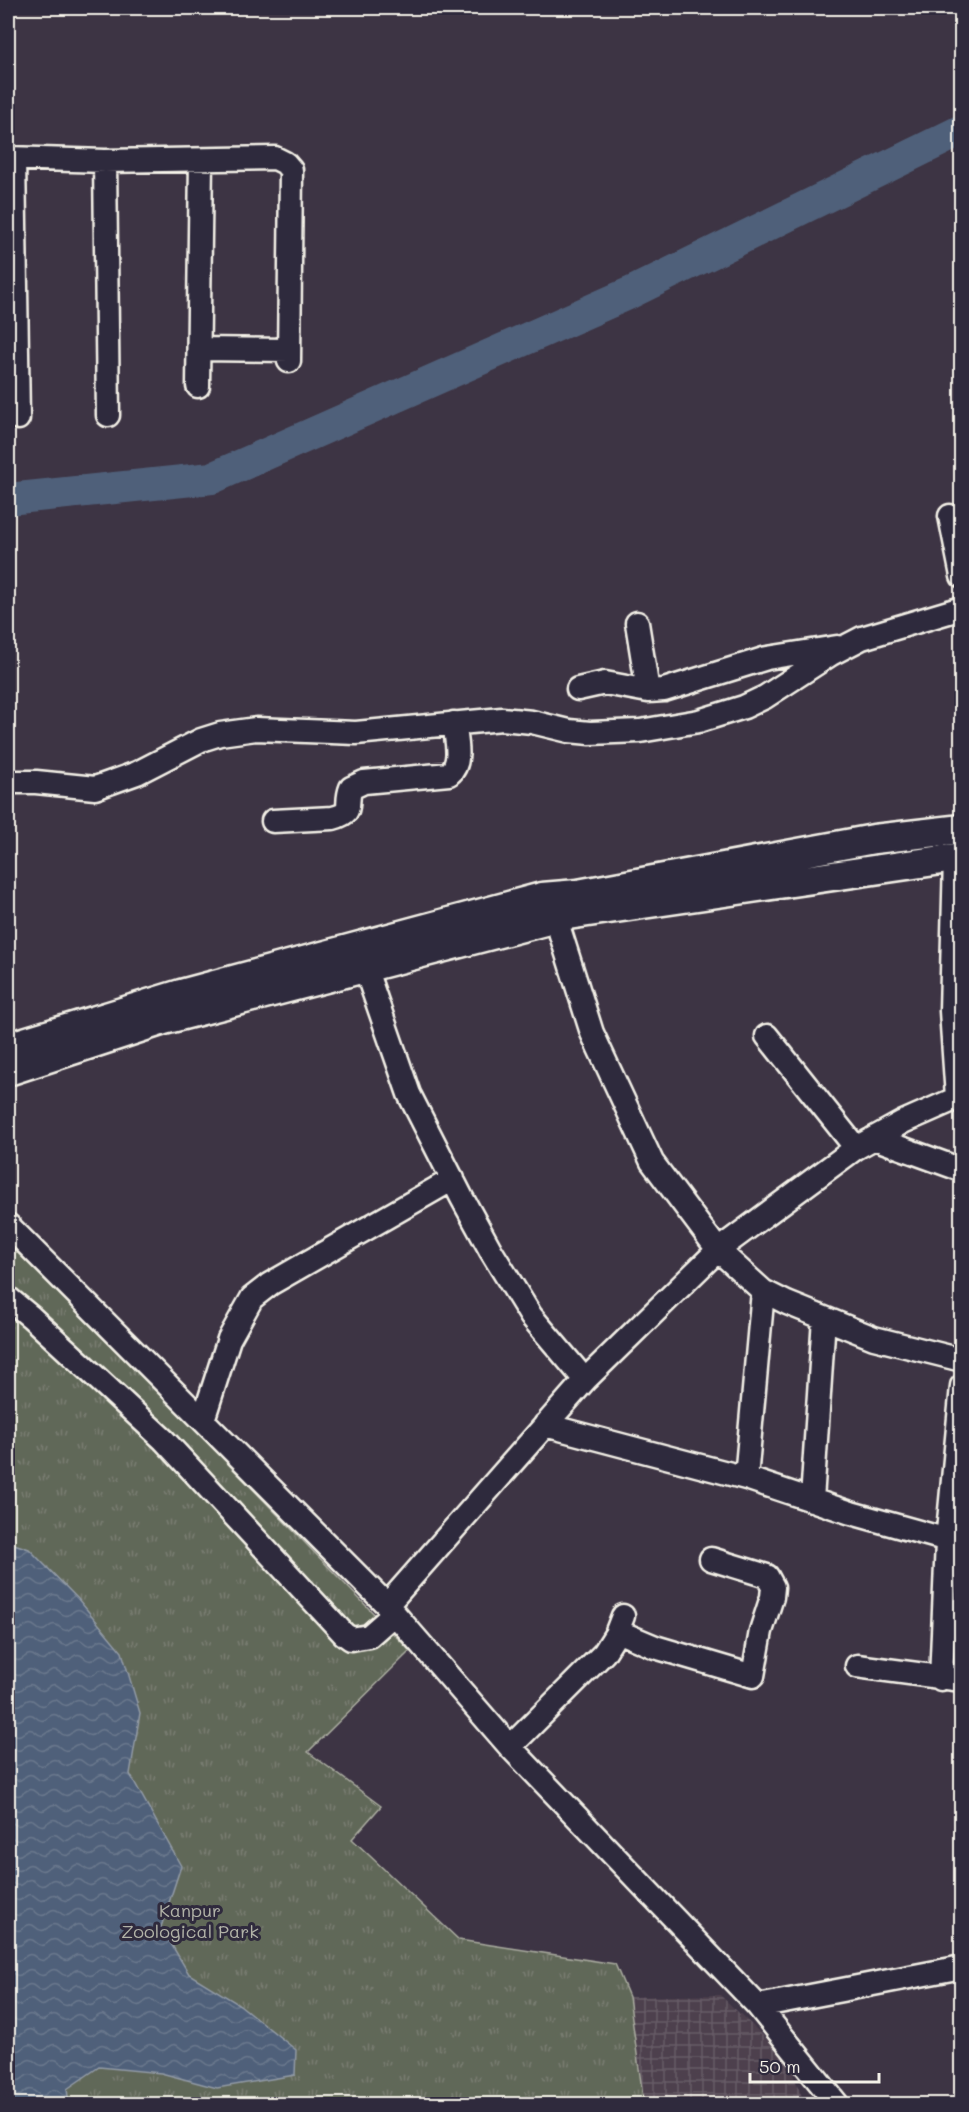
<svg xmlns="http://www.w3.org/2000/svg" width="969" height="2112" font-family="Mali,sans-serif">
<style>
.industrial{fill:url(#industrial-grid)}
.park{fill:url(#park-tufts);stroke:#aaaca0;stroke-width:1.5}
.water{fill:url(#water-waves);stroke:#929ba6;stroke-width:1.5}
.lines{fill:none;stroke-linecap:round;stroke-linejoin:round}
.river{stroke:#50617a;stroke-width:32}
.minor-casing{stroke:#f4f1e8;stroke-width:27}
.major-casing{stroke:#f4f1e8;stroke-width:33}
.minor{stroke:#2f2a3d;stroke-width:22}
.major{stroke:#2f2a3d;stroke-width:28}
.labels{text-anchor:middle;stroke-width:6;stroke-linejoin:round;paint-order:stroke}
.park-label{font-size:18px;fill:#b2b3a8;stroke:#2f2a3d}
</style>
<defs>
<pattern id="industrial-grid" width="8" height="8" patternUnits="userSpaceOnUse" patternTransform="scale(1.5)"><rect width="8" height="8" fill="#4d404d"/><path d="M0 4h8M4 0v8" fill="none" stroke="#675c67"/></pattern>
<pattern id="park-tufts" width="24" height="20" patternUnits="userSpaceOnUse" patternTransform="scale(1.5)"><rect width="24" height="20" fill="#616759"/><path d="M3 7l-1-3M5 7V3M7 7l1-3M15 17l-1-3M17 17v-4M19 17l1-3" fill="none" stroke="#787d71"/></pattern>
<pattern id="water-waves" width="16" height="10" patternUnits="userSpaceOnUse" patternTransform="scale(1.5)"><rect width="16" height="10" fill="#50617a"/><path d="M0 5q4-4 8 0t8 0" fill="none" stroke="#6a788d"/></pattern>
</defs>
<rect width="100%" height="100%" fill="#3d3444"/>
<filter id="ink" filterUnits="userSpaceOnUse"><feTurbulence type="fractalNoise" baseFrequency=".0167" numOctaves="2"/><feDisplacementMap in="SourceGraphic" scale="12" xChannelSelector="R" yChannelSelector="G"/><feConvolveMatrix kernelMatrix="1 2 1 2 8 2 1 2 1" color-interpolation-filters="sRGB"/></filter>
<g filter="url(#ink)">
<path class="industrial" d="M 720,1995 L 786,2057 L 805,2104 L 644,2104 L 629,1997 Z"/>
<path class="park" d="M 8,1243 L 177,1411 L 410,1651 L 308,1752 L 381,1806 L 352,1839 L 459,1940 L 615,1964 L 629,1997 L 644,2104 L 8,2104 Z"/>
<path class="water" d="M 8,1542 L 29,1549 L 78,1599 L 122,1652 L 140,1713 L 130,1774 L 181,1866 L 161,1927 L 189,1974 L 240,2005 L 296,2050 L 295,2075 L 217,2088 L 161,2073 L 99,2067 L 67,2089 L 69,2104 L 8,2104 Z"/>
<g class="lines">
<path class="river" d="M 8,499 L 212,478 L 630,293 L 962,130"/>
<g class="minor-casing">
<path id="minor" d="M 8,158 L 105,161 L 275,158 L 285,163 L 291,170 L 289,361
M 14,158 L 18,418
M 105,161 L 108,415
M 199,349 L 289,350
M 198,386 L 201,160
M 950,516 L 962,576
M 637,623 L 648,691
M 578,689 L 605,683 L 648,691 L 664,690 L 767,658 L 837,647
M 8,782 L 36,782 L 95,788 L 137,773 L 201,740 L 220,734 L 256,729 L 356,733 L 502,719 L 532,722 L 569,731 L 590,733 L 640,731 L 699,721 L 744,707 L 765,697 L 831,654 L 862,638 L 962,608
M 273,821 L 333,818 C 356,812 344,805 351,788 L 364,782 L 449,774 C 463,763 456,739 454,723
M 955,858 L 951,1011 L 957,1097
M 554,901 L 556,919 L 592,1033 L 652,1162 L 718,1250 L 763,1291 L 787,1303 L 874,1338 L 962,1360
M 360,953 L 409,1094 L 462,1198 L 491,1251 L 531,1316 L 585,1380
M 767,1036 L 856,1148
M 874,1138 L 962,1170
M 8,1225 L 387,1605 L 510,1747 L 758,2006 L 837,2104
M 8,1298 L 31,1317 L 164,1440 L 344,1634 L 351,1639 L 369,1636 L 394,1614
M 203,1420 L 229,1339 L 252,1298 L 270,1284 L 453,1179
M 545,1425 L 746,1478 L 851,1513 L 962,1544
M 746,1478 L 763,1291
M 812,1500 L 824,1318
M 387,1605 L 585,1380 L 718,1250 L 856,1148 L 903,1122 L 962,1096
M 617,1631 L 655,1647 L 753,1676 L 761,1631 L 772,1597 L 773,1587 L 767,1576 L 711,1559
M 857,1666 L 962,1680
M 941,1679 L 947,1542 L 962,1386
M 510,1747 L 604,1653 L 616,1634 L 623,1616
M 758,2006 L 962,1967"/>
</g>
<g class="major-casing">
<path id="major" d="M 8,1047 L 181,994 L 542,897 L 578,894 L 874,839 L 962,829
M 8,1071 L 164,1020 L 568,915 L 962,857"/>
</g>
<use href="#minor" class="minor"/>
<use href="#major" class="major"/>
</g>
</g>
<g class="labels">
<g class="park-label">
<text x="190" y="1917">Kanpur<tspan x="190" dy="21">Zoological Park</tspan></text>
</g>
</g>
<rect width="969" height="2112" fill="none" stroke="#2f2a3d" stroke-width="30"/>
<rect x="15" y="15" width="939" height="2082" fill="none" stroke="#f4f1e8" stroke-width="2" filter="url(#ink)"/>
<path d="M750 2073v9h129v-9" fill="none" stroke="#f4f1e8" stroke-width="3"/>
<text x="759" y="2073" font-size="18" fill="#f4f1e8" stroke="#2f2a3d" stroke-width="4.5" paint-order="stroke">50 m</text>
</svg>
